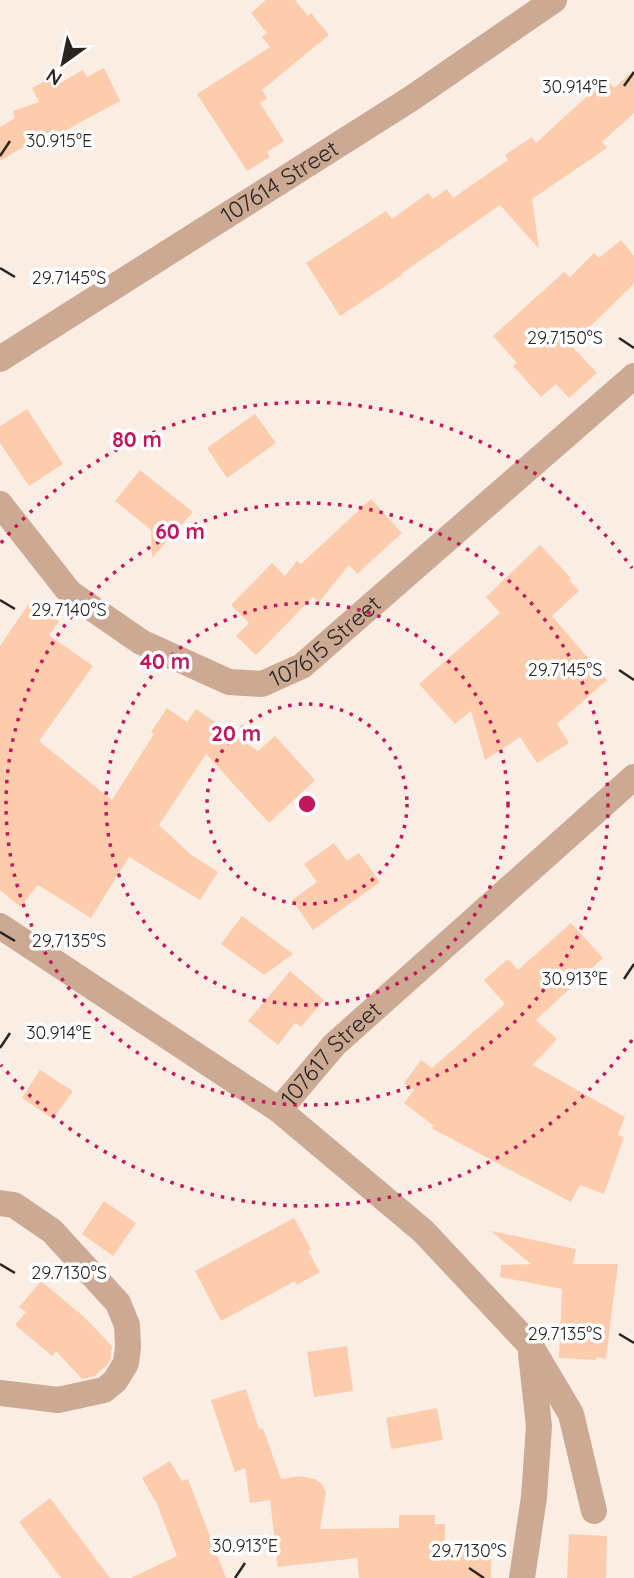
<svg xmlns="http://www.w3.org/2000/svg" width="634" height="1578" font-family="Quicksand,sans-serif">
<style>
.building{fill:#fcccac}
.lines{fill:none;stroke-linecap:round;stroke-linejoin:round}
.street{stroke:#cca992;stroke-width:26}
.ticks{fill:none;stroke:#2a2522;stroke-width:2.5}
.ring{fill:none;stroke:#c2185b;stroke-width:3.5;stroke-dasharray:3.5 7}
.labels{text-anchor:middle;stroke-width:7;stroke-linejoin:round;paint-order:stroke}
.street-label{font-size:23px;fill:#2a2522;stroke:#fff}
.ticks-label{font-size:18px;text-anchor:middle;fill:#2a2522;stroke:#fff;stroke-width:7;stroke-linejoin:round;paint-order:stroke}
.centre{fill:#c2185b;stroke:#fff;stroke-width:3.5}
.ring-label{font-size:21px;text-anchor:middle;font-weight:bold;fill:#c2185b;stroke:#fff;stroke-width:7;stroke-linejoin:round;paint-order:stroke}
</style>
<rect width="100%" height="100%" fill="#faede4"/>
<path class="building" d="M 266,0 L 295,0 L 308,16 L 311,13 L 329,35 L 262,90 L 267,98 L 260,103 L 284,141 L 267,152 L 270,157 L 247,171 L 197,94 L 270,47 L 262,37 L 267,33 L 251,13 Z
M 104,68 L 120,101 L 57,135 L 54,129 L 0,161 L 0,127 L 15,118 L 13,111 L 39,102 L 32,88 L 57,75 L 60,83 L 83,70 L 87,77 Z
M 634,70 L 634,113 L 602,142 L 607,148 L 532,199 L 539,249 L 500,205 L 401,274 L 402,275 L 340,316 L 306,263 L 386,211 L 392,219 L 428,193 L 433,199 L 447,189 L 453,198 L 508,160 L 505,155 L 532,137 L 536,143 L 606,79 L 614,88 Z
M 621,240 L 634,256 L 634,284 L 571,345 L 597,373 L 569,398 L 556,384 L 541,397 L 513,366 L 517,363 L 493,336 L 564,272 L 570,277 L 594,253 L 599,258 Z
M 27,409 L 63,464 L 29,486 L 0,443 L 0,426 Z
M 255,414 L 276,443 L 227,478 L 207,448 Z
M 140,470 L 193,512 L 152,558 L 151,530 L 115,501 Z
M 371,499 L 402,533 L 357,574 L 349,565 L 319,602 L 313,597 L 256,655 L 236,636 L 249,623 L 231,605 L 272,563 L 285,576 L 297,561 L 301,564 Z
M 540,545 L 571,578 L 569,580 L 579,591 L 552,616 L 607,680 L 557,724 L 569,743 L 537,763 L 520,737 L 485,760 L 471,711 L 455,724 L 419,684 L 500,613 L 486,597 Z
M 30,602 L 59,621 L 49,635 L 93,666 L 39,741 L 112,800 L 154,734 L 151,732 L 167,708 L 187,722 L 196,709 L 258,751 L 275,736 L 315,780 L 269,823 L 206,754 L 159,825 L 190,854 L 218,872 L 200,900 L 129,857 L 91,918 L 38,885 L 20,907 L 0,890 L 0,646 Z
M 334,843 L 347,861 L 359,853 L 380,882 L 313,930 L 292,900 L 317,882 L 304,864 Z
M 242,916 L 293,954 L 264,975 L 221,944 Z
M 571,923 L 603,958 L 536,1020 L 557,1039 L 533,1065 L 625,1117 L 618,1135 L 624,1137 L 604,1194 L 580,1185 L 571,1202 L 431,1128 L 434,1126 L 404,1103 L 414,1090 L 404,1083 L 421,1060 L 432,1068 L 505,1004 L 484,980 L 508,959 L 518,970 Z
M 290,971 L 324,1000 L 301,1027 L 295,1023 L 278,1045 L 248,1021 Z
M 40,1070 L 73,1091 L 53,1119 L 22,1098 Z
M 104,1201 L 136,1223 L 113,1256 L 82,1234 Z
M 294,1218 L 311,1249 L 308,1251 L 320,1272 L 297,1285 L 295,1281 L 221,1321 L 195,1271 Z
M 491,1231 L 576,1249 L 573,1264 L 618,1264 L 606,1359 L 596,1357 L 596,1360 L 559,1358 L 562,1289 L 500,1277 L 501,1265 L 531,1264 Z
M 41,1281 L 83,1316 L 112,1346 L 111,1358 L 107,1365 L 95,1376 L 82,1379 L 56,1351 L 52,1356 L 15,1325 L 26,1312 L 19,1307 Z
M 347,1346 L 353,1391 L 314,1397 L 307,1352 Z
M 246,1389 L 259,1429 L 263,1428 L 281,1479 L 300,1476 L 315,1479 L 322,1484 L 326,1492 L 320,1529 L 399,1528 L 399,1515 L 435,1515 L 435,1524 L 445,1524 L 445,1544 L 491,1545 L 491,1578 L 359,1578 L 357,1558 L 278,1567 L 270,1500 L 250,1503 L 245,1468 L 235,1472 L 211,1400 Z
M 437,1408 L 443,1440 L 391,1449 L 386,1418 Z
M 170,1461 L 182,1481 L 188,1479 L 226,1578 L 131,1578 L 177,1556 L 157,1504 L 142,1478 Z
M 50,1498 L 110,1578 L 61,1578 L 19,1522 Z
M 569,1534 L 607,1536 L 606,1578 L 567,1578 Z"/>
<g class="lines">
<g class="street">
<path id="s1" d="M 0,359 L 412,98 L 554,0"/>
<path id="s2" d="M 0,504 L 70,593 L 141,642 L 229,682 L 262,684 L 302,666 L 634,376"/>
<path id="s3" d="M 0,926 L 279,1110 L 334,1045 L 634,777"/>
<path d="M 279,1110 L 423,1231 L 530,1345 L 571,1414 L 594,1511"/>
<path d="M 0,1203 L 14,1205 L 52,1231 L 118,1303 L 127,1325 L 128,1347 L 126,1363 L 120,1373 L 115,1381 L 104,1390 L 58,1400 L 0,1393"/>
<path d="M 522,1578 L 534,1497 L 539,1426 L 531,1354"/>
</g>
</g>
<path class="ticks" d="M 624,86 L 634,72M 0,156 L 10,141M 0,268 L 15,277M 619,338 L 634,348M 0,600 L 15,609M 619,670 L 634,680M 0,932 L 15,941M 624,979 L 634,964M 0,1048 L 10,1033M 0,1264 L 15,1273M 619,1334 L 634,1343M 469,1568 L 484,1578M 235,1578 L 245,1563"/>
<g class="ring">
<circle cx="307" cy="804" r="100"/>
<circle cx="307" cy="804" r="201"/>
<circle cx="307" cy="804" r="301"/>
<path d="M632 1040A402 402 0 0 1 1 1065M1 543A402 402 0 0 1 632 568"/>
</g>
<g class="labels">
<g class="street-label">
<text dy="8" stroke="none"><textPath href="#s1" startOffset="331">107614 Street</textPath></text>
<text dy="8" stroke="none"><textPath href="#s2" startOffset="406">107615 Street</textPath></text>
<text dy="8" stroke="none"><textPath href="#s3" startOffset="411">107617 Street</textPath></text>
</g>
</g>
<g class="ticks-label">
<text x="575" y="93">30.914°E</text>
<text x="59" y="147">30.915°E</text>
<text x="69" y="284">29.7145°S</text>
<text x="565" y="344">29.7150°S</text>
<text x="69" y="616">29.7140°S</text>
<text x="565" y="676">29.7145°S</text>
<text x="69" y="947">29.7135°S</text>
<text x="575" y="985">30.913°E</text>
<text x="59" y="1039">30.914°E</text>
<text x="69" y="1279">29.7130°S</text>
<text x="565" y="1340">29.7135°S</text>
<text x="245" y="1552">30.913°E</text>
<text x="469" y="1557">29.7130°S</text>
</g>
<circle cx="307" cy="804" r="10" class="centre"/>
<g class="ring-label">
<text x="137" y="447">80 m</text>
<text x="180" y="539">60 m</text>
<text x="165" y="669">40 m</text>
<text x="236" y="741">20 m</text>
</g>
<g transform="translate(63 63) rotate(213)" stroke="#ffffff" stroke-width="5" paint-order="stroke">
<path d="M0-5L12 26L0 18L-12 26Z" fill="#2a2522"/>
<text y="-10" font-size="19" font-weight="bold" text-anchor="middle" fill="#2a2522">N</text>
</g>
</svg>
